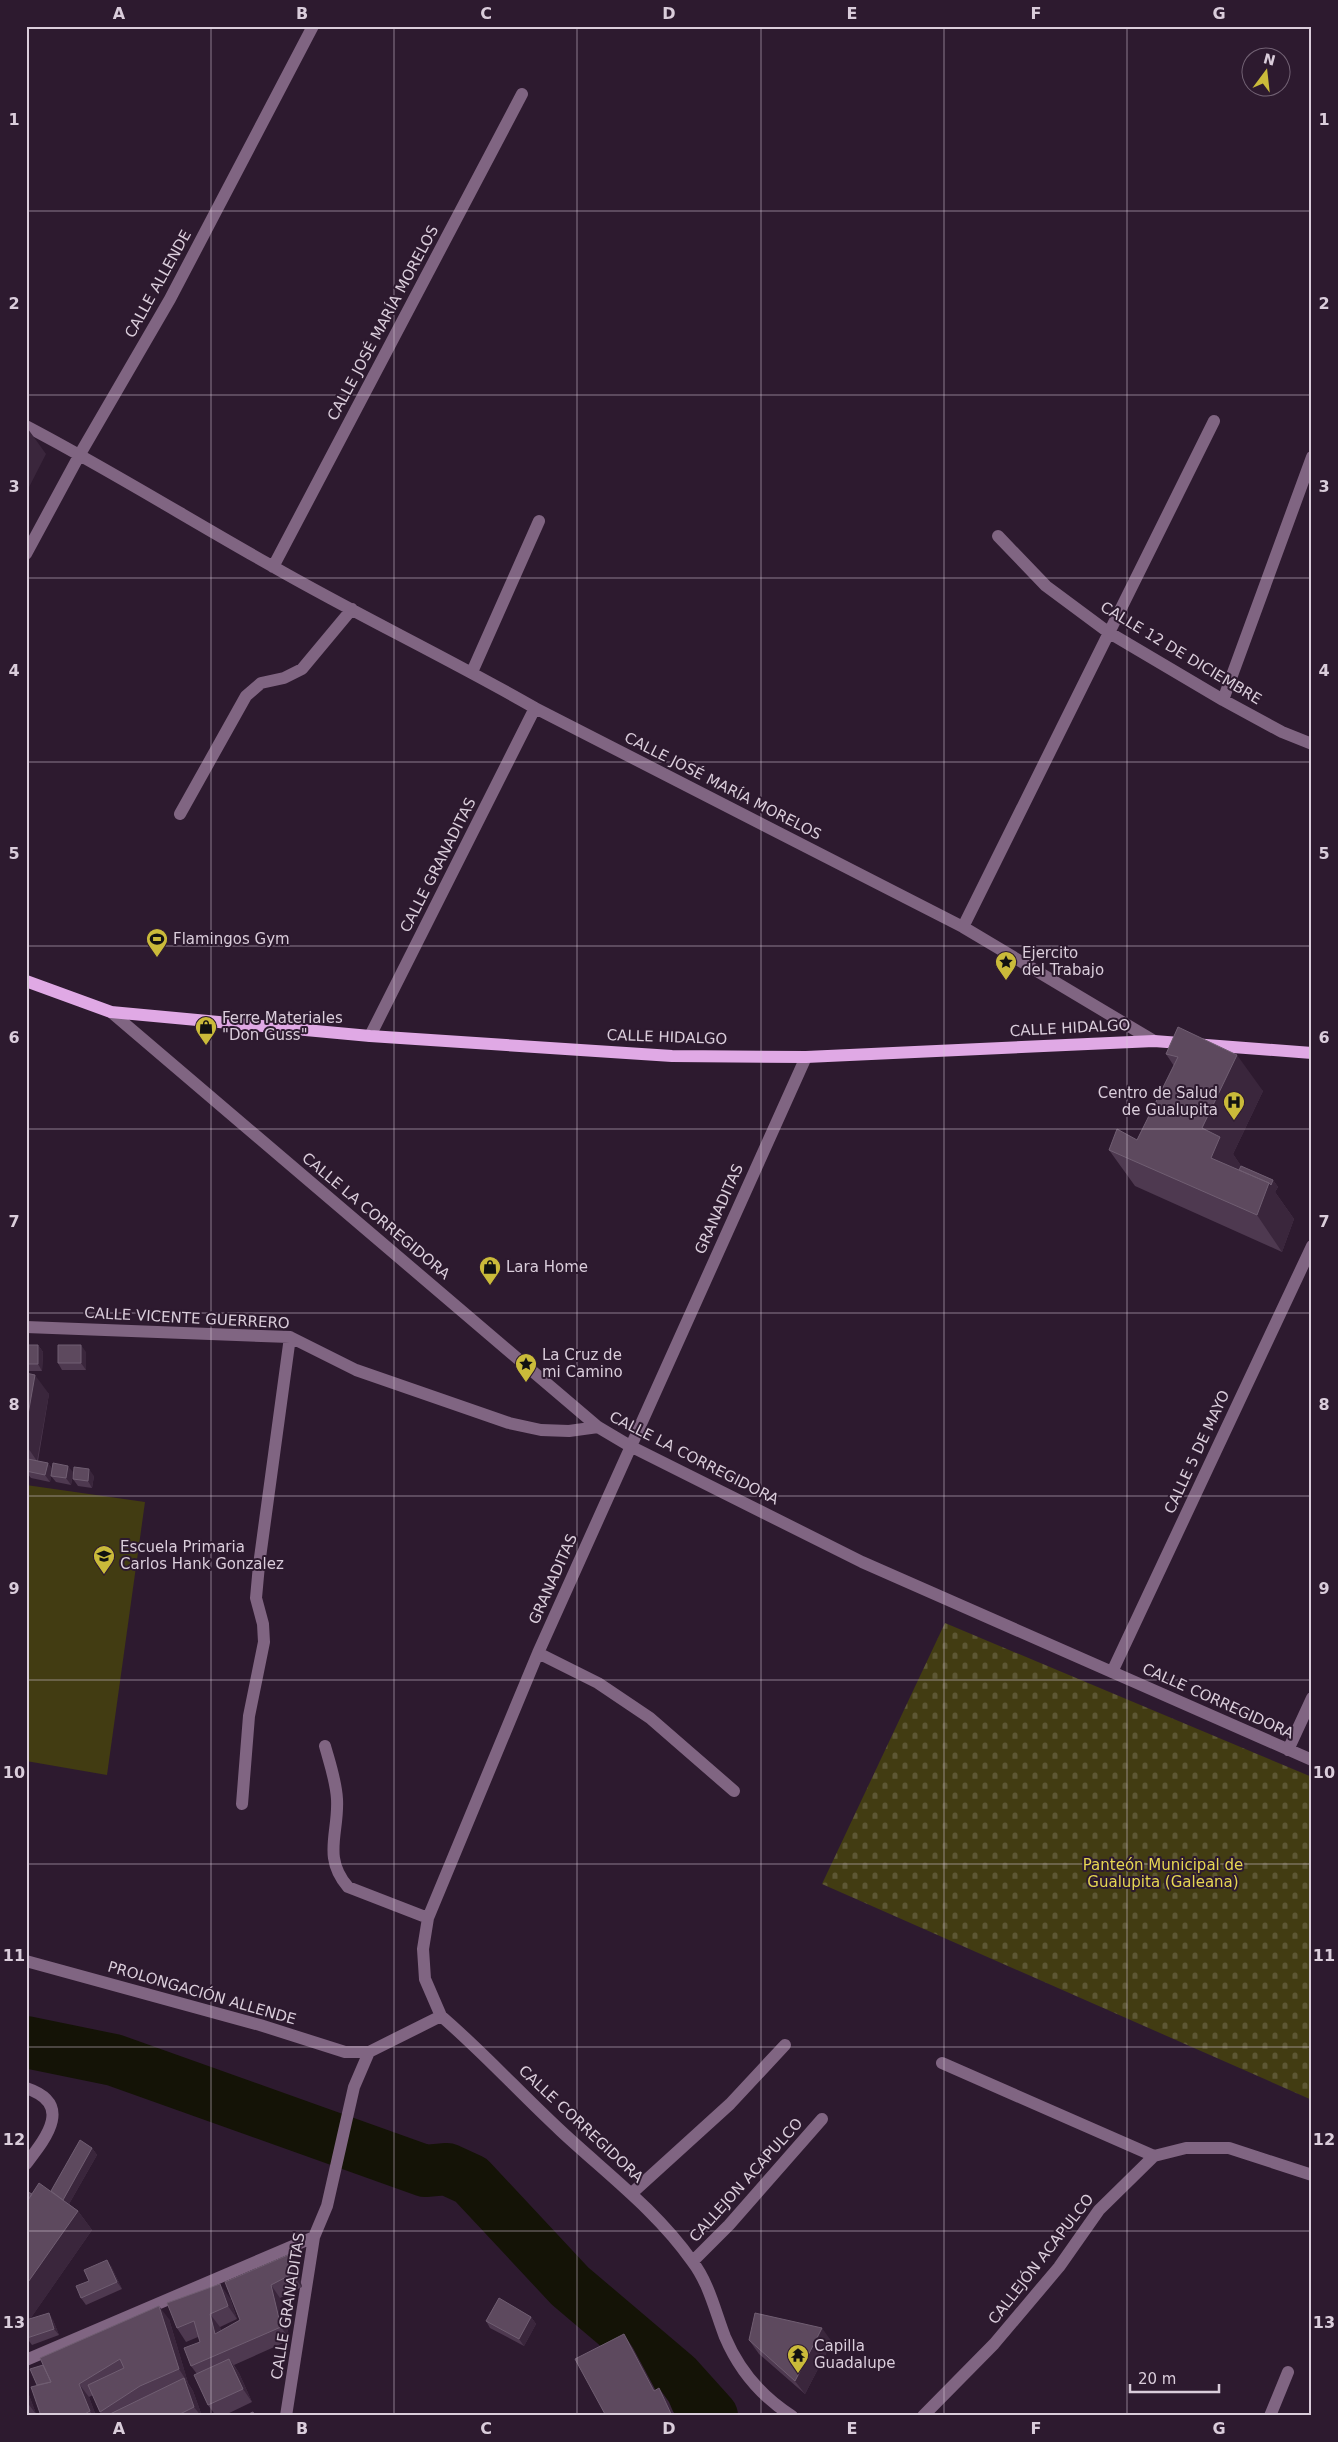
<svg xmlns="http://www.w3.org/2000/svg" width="1338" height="2442" font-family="'DejaVu Sans',sans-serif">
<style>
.cemetery{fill:url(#cemetery-stones)}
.pitch{fill:#423c12}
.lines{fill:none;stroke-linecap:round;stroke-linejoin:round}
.river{stroke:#141306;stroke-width:52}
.minor{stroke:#806582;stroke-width:12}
.major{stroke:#e0a9e5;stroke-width:12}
.wall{fill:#4e3950}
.shaded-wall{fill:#3a263c}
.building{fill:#5d495e;stroke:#705e72}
.grid{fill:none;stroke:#dacddb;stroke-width:1;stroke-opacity:0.55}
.labels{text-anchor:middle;stroke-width:4;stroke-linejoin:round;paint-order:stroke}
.street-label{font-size:15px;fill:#dacddb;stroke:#2d1a2f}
.poi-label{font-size:15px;fill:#dacddb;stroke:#2d1a2f;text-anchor:start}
.park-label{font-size:15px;fill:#e6d652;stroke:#2d1a2f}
.neatline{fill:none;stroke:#dacddb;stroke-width:2}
.grid-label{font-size:16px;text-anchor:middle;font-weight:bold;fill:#dacddb}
</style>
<defs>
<pattern id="cemetery-stones" width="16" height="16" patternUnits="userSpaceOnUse" patternTransform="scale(1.25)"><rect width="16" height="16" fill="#423c12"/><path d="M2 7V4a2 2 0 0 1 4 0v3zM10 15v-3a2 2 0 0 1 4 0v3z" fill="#5d5734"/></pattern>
</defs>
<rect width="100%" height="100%" fill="#2d1a2f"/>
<path class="cemetery" d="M 945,1623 L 1312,1777 L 1312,2100 L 822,1884 Z"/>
<path class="pitch" d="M 26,1485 L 145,1502 L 107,1775 L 26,1761 Z"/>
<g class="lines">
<path class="river" d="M 26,2042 L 114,2060 L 425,2171 L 447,2169 L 471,2180 L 570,2286 L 676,2376 L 712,2416"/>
<path class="minor" d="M 26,426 C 110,470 190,520 272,566 C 359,616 448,658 535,708 L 963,927 L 1154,1041
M 998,536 L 1046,586 L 1108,632 L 1223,700 L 1282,732 L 1312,744
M 26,554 L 80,454 L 170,299 L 313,26
M 273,567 L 522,94
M 472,672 L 539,521
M 1223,700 L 1312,457
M 180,814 L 246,696 L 261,683 L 284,678 L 302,669 L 352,609
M 963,927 L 1214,421
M 111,1012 L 598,1427 L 630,1446 L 862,1562 L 1312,1760
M 370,1036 L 535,708
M 26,1327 L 290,1337 L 356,1370 L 509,1423 L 541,1430 L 569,1431 L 598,1427
M 538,1653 L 598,1683 L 650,1718 L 734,1791
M 1112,1672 L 1312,1246
M 325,1746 C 330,1764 336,1781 337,1799 C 339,1833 322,1857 348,1887 L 428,1918
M 1288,1750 L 1312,1698
M 242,1804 L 249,1716 L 264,1642 L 263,1624 L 256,1598 L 259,1565 L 290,1337
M 26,1961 L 260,2025 L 345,2052 L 369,2052
M 441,2016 C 483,2052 520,2093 561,2131 C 606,2173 656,2210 692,2261 C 709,2283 715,2311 725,2337 C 739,2370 762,2397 792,2416
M 942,2063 L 1154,2156
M 26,2088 C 74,2104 46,2138 26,2164
M 632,2193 L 730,2104 L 785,2045
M 693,2261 L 729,2225 L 822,2119
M 26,2360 L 314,2237
M 286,2416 L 314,2237 L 327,2206 L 354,2087 L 369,2052 L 441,2016 L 425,1979 L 423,1949 L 428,1918 L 538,1653 L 806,1057
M 923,2416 L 994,2344 L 1059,2267 L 1099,2210 L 1154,2156 L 1186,2148 L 1229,2148 L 1312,2175
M 1270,2416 L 1288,2372"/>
<path class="major" d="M 26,981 L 111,1012 L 370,1036 L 672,1056 L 806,1057 L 1154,1041 L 1312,1053"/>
</g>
<path class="wall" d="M 1178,1027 L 1263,1091 L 1233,1154 L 1241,1166 L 1273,1180 L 1278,1187 L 1275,1192 L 1294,1219 L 1282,1252 L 1135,1186 L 1109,1150 L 1137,1140 L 1174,1066 L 1166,1054 Z
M 26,1345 L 38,1345 L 43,1352 L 42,1371 L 26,1371 Z
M 86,1352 L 86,1370 L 62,1370 L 58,1363 Z
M 26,1373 L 49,1394 L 38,1461 L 48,1463 L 52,1469 L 73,1472 L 71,1485 L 56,1482 L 51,1476 L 50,1482 L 31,1478 L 26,1472 Z
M 94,1476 L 92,1488 L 78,1486 L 73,1479 Z
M 92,2148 L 97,2155 L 69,2204 L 78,2211 L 92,2230 L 30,2319 L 53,2320 L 59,2335 L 32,2345 L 26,2337 L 32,2194 L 51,2191 Z
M 111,2266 L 122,2289 L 86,2305 L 81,2298 L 89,2281 Z
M 297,2269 L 302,2287 L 280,2298 L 290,2340 L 234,2365 L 239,2373 L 252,2402 L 223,2416 L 216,2416 L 208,2405 L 197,2374 L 191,2366 L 200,2342 L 198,2337 L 186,2342 L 177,2328 L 230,2298 L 237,2319 L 220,2327 L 221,2331 L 240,2320 L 225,2282 Z
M 531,2317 L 536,2324 L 524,2346 L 490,2328 L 486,2321 Z
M 169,2319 L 188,2383 L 193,2391 L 202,2416 L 102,2416 L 100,2412 L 93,2395 L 89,2397 L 96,2416 L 41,2416 L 37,2385 L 43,2365 Z
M 749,2340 L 832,2342 L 805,2394 L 759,2354 Z
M 26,2387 L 36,2414 L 33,2416 L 26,2416 Z"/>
<path class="shaded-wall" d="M 28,429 L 46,454 L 26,493 L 26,432 Z
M 1237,1055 L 1263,1091 L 1233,1154 L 1246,1173 L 1211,1158 L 1202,1128 Z
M 1273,1180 L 1278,1187 L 1275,1192 L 1294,1219 L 1282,1252 L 1257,1215 L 1269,1183 Z
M 38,1345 L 43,1352 L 42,1371 L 38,1364 Z
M 81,1345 L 86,1352 L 86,1370 L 81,1363 Z
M 35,1375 L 49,1394 L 37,1461 L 26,1445 L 26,1426 Z
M 26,1454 L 30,1460 L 26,1468 Z
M 48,1463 L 53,1470 L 50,1482 L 45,1475 Z
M 68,1466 L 73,1472 L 71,1485 L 66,1478 Z
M 89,1469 L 94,1476 L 92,1488 L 88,1481 Z
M 92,2148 L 97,2155 L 65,2211 L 60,2204 Z
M 78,2211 L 92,2230 L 26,2325 L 26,2285 Z
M 288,2255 L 297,2269 L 302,2287 L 292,2274 Z
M 107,2260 L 111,2266 L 122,2289 L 117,2282 Z
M 220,2284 L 230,2298 L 237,2319 L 228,2306 Z
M 271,2285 L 280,2298 L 290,2340 L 281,2327 Z
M 159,2306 L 169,2319 L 188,2383 L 179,2369 Z
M 49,2313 L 53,2320 L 59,2335 L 54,2329 Z
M 210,2314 L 220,2327 L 225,2348 L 215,2334 Z
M 531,2317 L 536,2324 L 524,2346 L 519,2339 Z
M 822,2328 L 832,2342 L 805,2394 L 795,2381 Z
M 624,2334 L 633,2348 L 663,2404 L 654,2391 Z
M 229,2359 L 239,2373 L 252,2402 L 243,2389 Z
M 184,2378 L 193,2391 L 202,2416 L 201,2416 L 194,2407 Z
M 79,2384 L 89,2397 L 96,2416 L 93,2416 L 90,2411 Z
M 26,2387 L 36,2414 L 26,2401 Z
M 659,2388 L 669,2402 L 675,2416 L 672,2416 Z"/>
<path class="building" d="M 1178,1027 L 1237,1055 L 1202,1128 L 1220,1137 L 1211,1158 L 1269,1183 L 1257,1215 L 1109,1150 L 1117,1129 L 1137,1140 L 1178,1057 L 1166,1054 Z
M 1241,1166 L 1273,1180 L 1271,1185 L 1269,1183 L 1239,1170 Z
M 26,1345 L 38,1345 L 38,1364 L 26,1364 Z
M 58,1345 L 81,1345 L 81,1363 L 58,1363 Z
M 26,1373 L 35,1375 L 26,1426 Z
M 28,1459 L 48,1463 L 45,1475 L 26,1471 Z
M 53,1463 L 68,1466 L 66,1478 L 51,1476 Z
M 74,1467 L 89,1469 L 88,1481 L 73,1479 Z
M 80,2140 L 92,2148 L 63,2200 L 51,2191 Z
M 39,2183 L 78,2211 L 26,2285 L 26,2203 Z
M 28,2192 L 32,2194 L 26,2203 L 26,2195 Z
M 288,2255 L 292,2274 L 271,2285 L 281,2327 L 191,2366 L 184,2348 L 200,2342 L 194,2321 L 177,2328 L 167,2303 L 220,2284 L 228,2306 L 210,2314 L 215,2334 L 240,2320 L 225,2282 Z
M 107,2260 L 117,2282 L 81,2298 L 76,2286 L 89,2281 L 84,2270 Z
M 499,2298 L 531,2317 L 519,2339 L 486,2321 Z
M 159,2306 L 179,2369 L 140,2386 L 100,2412 L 88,2385 L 124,2368 L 120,2359 L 79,2384 L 90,2411 L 81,2416 L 41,2416 L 31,2387 L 51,2382 L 40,2358 Z
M 49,2313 L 54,2329 L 27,2338 L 26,2337 L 26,2320 Z
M 755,2313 L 822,2328 L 795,2381 L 749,2340 Z
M 624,2334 L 654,2391 L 659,2388 L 672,2416 L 606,2416 L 575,2359 Z
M 229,2359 L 243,2389 L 208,2405 L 194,2375 Z
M 43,2365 L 51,2382 L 37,2385 L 30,2369 Z
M 184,2378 L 194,2407 L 176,2416 L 108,2416 L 108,2415 Z
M 253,2412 L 255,2416 L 244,2416 Z"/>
<path class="grid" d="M 211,26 L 211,2416M 394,26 L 394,2416M 577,26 L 577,2416M 761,26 L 761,2416M 944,26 L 944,2416M 1127,26 L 1127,2416M 26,211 L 1312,211M 26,395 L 1312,395M 26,578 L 1312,578M 26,762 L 1312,762M 26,946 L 1312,946M 26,1129 L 1312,1129M 26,1313 L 1312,1313M 26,1496 L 1312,1496M 26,1680 L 1312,1680M 26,1864 L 1312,1864M 26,2047 L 1312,2047M 26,2231 L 1312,2231"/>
<defs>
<g id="stadium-pin" transform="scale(1.125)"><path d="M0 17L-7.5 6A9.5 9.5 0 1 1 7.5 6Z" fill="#caba3a" stroke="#2d1a2f"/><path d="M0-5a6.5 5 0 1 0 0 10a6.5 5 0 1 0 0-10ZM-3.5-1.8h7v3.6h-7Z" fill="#111"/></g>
<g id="sight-pin" transform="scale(1.125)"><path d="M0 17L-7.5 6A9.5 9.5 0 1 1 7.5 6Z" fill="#caba3a" stroke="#2d1a2f"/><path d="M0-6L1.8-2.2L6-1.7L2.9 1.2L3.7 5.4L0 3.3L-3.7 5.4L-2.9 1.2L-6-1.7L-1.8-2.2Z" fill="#111"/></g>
<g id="shop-pin" transform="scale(1.125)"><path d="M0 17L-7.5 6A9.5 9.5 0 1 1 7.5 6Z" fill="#caba3a" stroke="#2d1a2f"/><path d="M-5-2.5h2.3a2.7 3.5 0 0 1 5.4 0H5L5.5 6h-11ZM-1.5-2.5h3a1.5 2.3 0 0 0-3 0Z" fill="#111"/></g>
<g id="hospital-pin" transform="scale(1.125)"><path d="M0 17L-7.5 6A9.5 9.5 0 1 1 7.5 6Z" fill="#caba3a" stroke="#2d1a2f"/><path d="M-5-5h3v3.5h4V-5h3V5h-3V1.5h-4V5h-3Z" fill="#111"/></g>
<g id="school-pin" transform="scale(1.125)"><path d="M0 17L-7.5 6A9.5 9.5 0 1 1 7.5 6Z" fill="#caba3a" stroke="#2d1a2f"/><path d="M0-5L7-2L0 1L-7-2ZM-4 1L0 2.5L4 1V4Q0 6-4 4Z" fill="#111"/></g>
<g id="temple-pin" transform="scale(1.125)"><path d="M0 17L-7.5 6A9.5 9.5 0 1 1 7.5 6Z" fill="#caba3a" stroke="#2d1a2f"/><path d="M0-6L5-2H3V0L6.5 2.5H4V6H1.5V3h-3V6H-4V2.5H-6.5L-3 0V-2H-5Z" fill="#111"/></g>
</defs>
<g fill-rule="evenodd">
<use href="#stadium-pin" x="157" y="939"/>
<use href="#sight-pin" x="1006" y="962"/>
<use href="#shop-pin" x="206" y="1027"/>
<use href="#hospital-pin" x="1234" y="1102"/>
<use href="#shop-pin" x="490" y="1267"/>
<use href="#sight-pin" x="526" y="1364"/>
<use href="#school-pin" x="104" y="1556"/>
<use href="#temple-pin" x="798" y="2355"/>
</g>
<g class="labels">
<g class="street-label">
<text transform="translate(158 284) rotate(-61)" y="5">CALLE ALLENDE</text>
<text transform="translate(383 323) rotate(-62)" y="5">CALLE JOSÉ MARÍA MORELOS</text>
<text transform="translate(1181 653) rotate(31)" y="5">CALLE 12 DE DICIEMBRE</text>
<text transform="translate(723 786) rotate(27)" y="5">CALLE JOSÉ MARÍA MORELOS</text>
<text transform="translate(438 865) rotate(-63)" y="5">CALLE GRANADITAS</text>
<text transform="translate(1070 1028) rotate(-3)" y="5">CALLE HIDALGO</text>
<text transform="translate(667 1037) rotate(2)" y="5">CALLE HIDALGO</text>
<text transform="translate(719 1209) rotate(-66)" y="5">GRANADITAS</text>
<text transform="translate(376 1216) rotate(40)" y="5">CALLE LA CORREGIDORA</text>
<text transform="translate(187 1318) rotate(3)" y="5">CALLE VICENTE GUERRERO</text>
<text transform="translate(1197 1452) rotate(-65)" y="5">CALLE 5 DE MAYO</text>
<text transform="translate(694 1458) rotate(27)" y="5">CALLE LA CORREGIDORA</text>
<text transform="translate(553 1579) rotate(-66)" y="5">GRANADITAS</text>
<text transform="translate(1218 1701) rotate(24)" y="5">CALLE CORREGIDORA</text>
<text transform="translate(202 1993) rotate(16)" y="5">PROLONGACIÓN ALLENDE</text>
<text transform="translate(581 2124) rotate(43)" y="5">CALLE CORREGIDORA</text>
<text transform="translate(746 2180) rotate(-48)" y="5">CALLEJON ACAPULCO</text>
<text transform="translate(1041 2259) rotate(-52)" y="5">CALLEJÓN ACAPULCO</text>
<text transform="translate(288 2306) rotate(-81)" y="5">CALLE GRANADITAS</text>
</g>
<g class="poi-label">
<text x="173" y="944">Flamingos Gym</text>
<text x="1022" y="958">Ejercito<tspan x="1022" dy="17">del Trabajo</tspan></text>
<text x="222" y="1023">Ferre Materiales<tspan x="222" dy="17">"Don Guss"</tspan></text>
<text x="1218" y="1098" text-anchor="end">Centro de Salud<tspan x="1218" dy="17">de Gualupita</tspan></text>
<text x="506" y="1272">Lara Home</text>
<text x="542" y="1360">La Cruz de<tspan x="542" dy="17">mi Camino</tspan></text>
<text x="120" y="1552">Escuela Primaria<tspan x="120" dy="17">Carlos Hank Gonzalez</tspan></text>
<text x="814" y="2351">Capilla<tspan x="814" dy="17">Guadalupe</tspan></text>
</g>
<g class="park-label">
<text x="1163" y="1870">Panteón Municipal de<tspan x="1163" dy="17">Gualupita (Galeana)</tspan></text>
</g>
</g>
<rect width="1338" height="2442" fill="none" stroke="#2d1a2f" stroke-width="55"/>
<g transform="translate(1266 72) rotate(15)"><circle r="24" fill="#2d1a2f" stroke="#726274"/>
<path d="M0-4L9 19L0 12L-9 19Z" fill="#caba3a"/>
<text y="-8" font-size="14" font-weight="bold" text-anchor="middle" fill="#dacddb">N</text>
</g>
<path d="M1130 2384v8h89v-8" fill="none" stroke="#dacddb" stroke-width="2.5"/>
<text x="1138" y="2384" font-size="15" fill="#dacddb" stroke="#2d1a2f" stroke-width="4" paint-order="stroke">20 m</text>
<rect x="28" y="28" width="1282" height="2386" class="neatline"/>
<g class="grid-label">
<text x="119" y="19">A</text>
<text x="302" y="19">B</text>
<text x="486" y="19">C</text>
<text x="669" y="19">D</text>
<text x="852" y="19">E</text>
<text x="1036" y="19">F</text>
<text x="1219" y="19">G</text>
<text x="14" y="125">1</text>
<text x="1324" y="125">1</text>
<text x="14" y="309">2</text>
<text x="1324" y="309">2</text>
<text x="14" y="492">3</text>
<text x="1324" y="492">3</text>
<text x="14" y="676">4</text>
<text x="1324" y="676">4</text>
<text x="14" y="859">5</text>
<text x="1324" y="859">5</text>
<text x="14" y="1043">6</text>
<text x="1324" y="1043">6</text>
<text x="14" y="1227">7</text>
<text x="1324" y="1227">7</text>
<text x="14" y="1410">8</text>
<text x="1324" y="1410">8</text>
<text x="14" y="1594">9</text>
<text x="1324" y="1594">9</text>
<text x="14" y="1778">10</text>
<text x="1324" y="1778">10</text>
<text x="14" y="1961">11</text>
<text x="1324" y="1961">11</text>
<text x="14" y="2145">12</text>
<text x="1324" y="2145">12</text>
<text x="14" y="2328">13</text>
<text x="1324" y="2328">13</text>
<text x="119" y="2434">A</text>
<text x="302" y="2434">B</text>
<text x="486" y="2434">C</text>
<text x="669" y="2434">D</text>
<text x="852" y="2434">E</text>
<text x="1036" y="2434">F</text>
<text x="1219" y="2434">G</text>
</g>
</svg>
